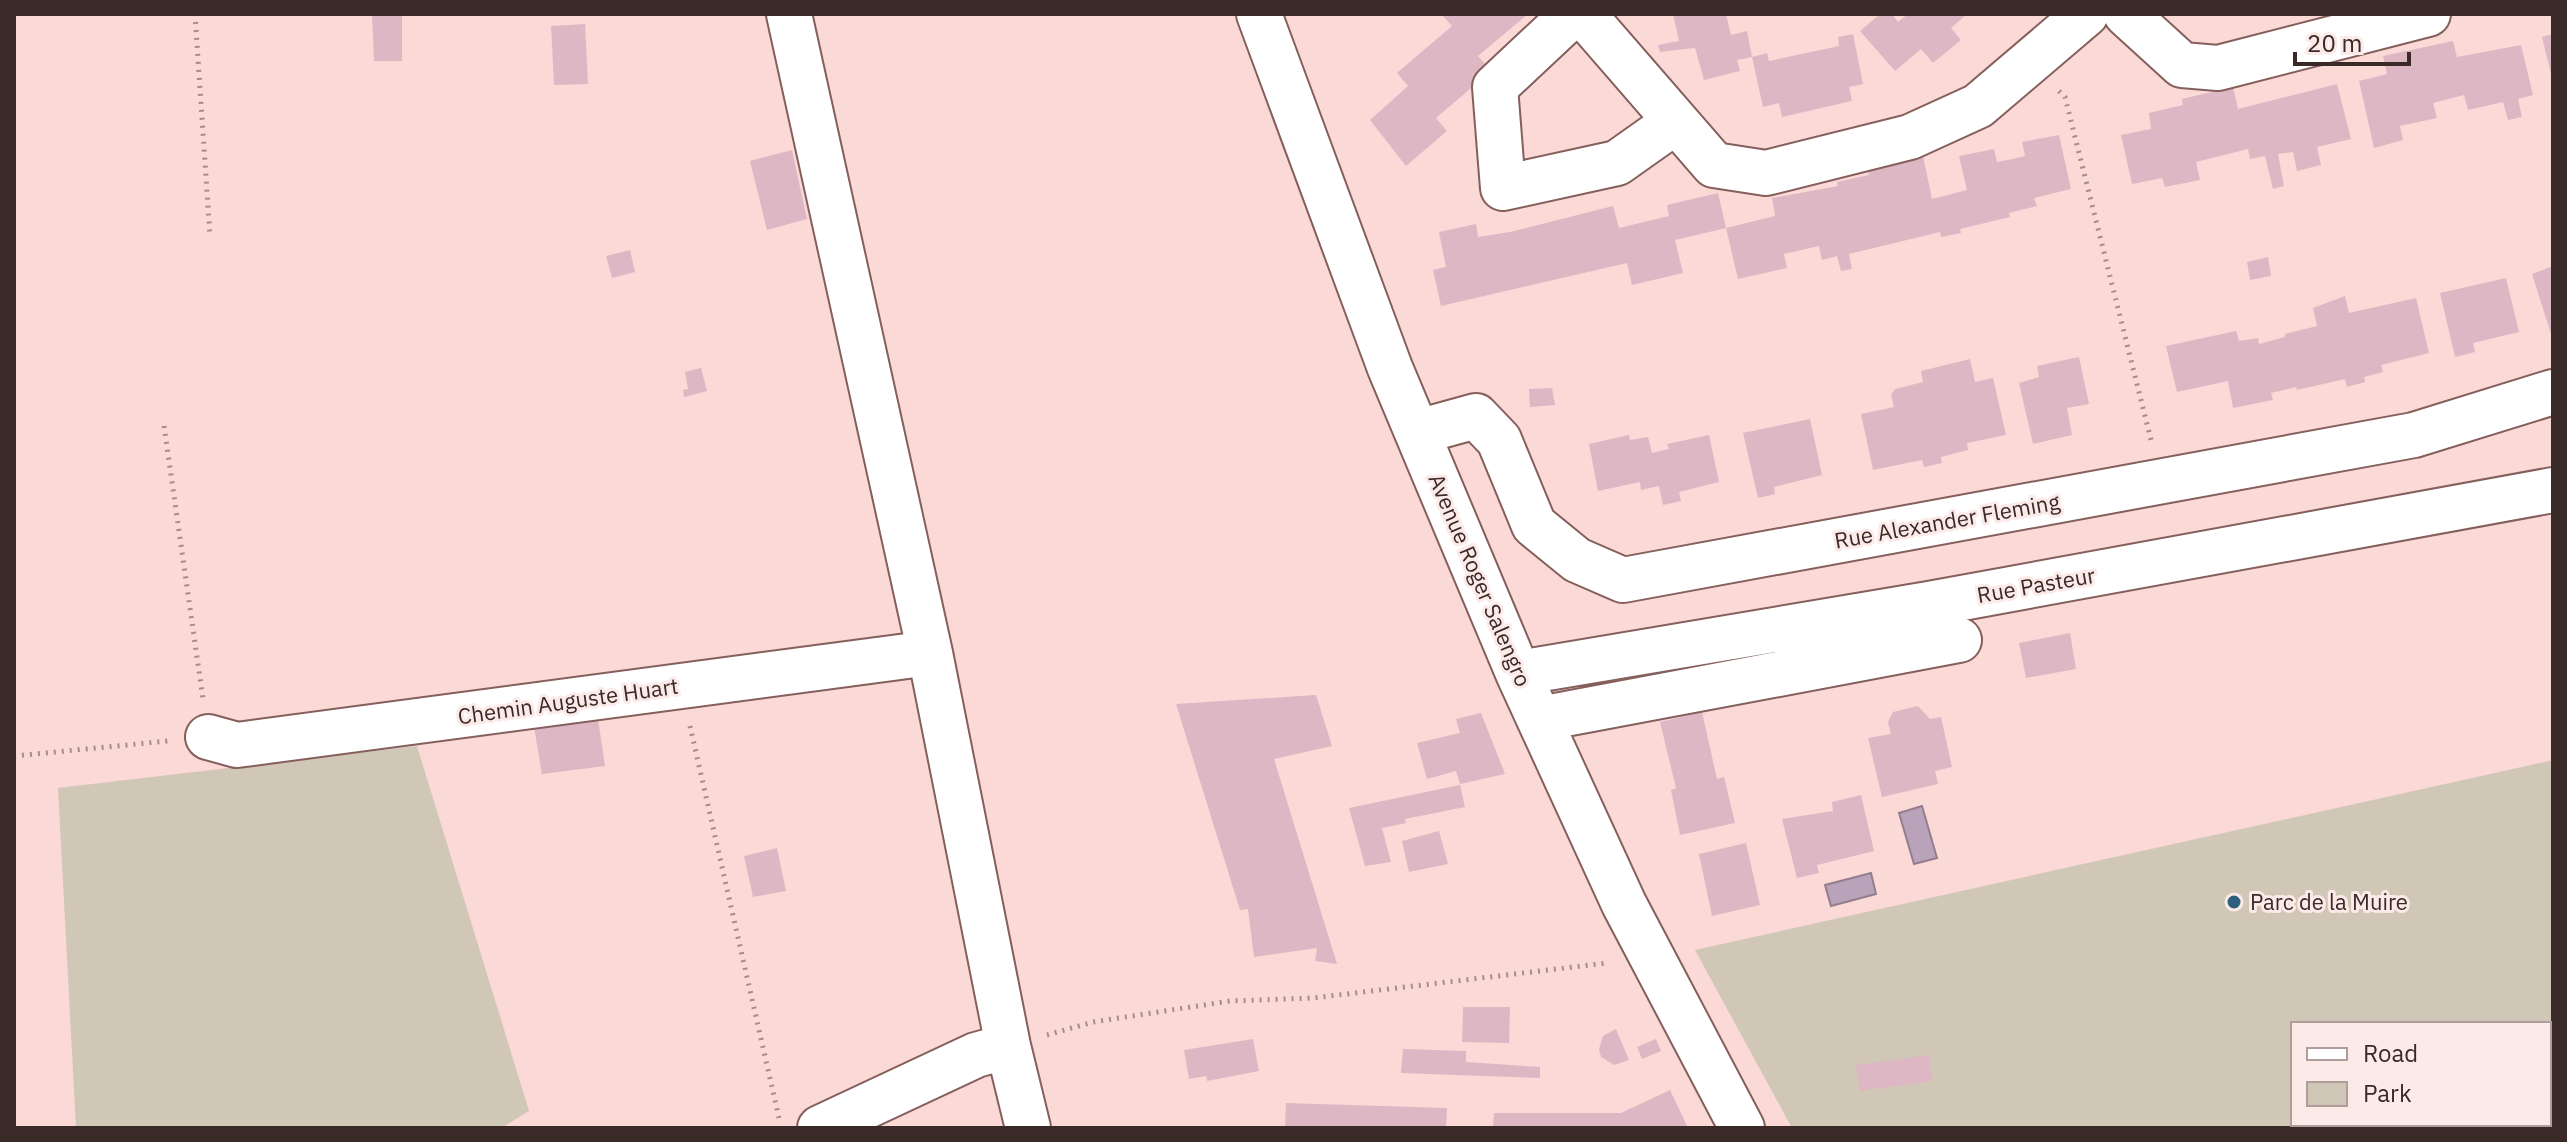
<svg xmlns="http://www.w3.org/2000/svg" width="2567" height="1142" font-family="'IBM Plex Sans',sans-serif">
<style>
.green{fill:#d0c7b6;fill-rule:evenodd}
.water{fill:#b9a3ba;stroke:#937e8e;stroke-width:2}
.building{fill:#deb7c5}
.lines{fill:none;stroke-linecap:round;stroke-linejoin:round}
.minor-casing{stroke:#845f5c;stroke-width:48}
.path{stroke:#a68c8a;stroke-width:5;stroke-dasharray:2 6;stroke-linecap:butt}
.minor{stroke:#fff;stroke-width:44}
.poi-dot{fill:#2e607d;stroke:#fceae9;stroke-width:3}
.labels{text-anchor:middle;stroke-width:6;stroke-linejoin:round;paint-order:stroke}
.street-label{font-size:22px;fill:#392927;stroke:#fceae9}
.poi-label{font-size:22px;fill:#392927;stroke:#fceae9;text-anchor:start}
</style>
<rect width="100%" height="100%" fill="#fbd9d6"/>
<path class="green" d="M 417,746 L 529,1111 L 501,1128 L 76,1128 L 58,788 Z
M 2553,760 L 2553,1128 L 1792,1128 L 1695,950 ZM 2293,1024 L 2549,1024 L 2549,1124 L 2293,1124 Z"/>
<path class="water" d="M 1922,806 L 1937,858 L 1914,864 L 1899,813 Z
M 1871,873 L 1876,894 L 1831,906 L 1825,885 Z"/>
<path class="building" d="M 372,14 L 402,14 L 402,61 L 374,61 Z
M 1441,14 L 1528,14 L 1478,56 L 1491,71 L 1436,118 L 1447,131 L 1406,166 L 1370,120 L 1408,86 L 1397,73 L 1452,26 Z
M 1673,14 L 1726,14 L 1731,35 L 1747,31 L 1752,57 L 1737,60 L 1740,71 L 1704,80 L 1695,48 L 1660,52 L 1658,45 L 1679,41 Z
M 1880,14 L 1892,14 L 1898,22 L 1908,14 L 1967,14 L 1951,28 L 1961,40 L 1933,63 L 1921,49 L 1895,71 L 1860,31 Z
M 585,24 L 588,84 L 554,85 L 551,26 Z
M 1853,34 L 1863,84 L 1849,87 L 1852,101 L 1782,117 L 1779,103 L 1763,107 L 1752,57 L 1767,53 L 1769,61 L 1839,46 L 1838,37 Z
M 2553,34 L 2553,78 L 2552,78 L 2542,37 Z
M 2453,41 L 2457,57 L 2521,45 L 2533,95 L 2518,99 L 2522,117 L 2508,120 L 2503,102 L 2468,110 L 2464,95 L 2433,103 L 2437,118 L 2400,126 L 2403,140 L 2374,148 L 2359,81 L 2387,74 L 2383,56 Z
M 2337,84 L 2351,139 L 2317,147 L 2321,165 L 2297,171 L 2293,152 L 2278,154 L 2284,186 L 2273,189 L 2265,156 L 2250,159 L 2248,149 L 2196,162 L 2200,180 L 2165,187 L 2162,178 L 2132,184 L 2121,135 L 2151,129 L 2149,113 L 2183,105 L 2182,99 L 2233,87 L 2238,109 Z
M 2059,135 L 2071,189 L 2034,198 L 2037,206 L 2009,213 L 2010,217 L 1960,229 L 1961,233 L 1941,237 L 1940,232 L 1849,254 L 1852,269 L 1841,271 L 1837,256 L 1822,260 L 1819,246 L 1784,254 L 1787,268 L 1738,279 L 1726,228 L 1775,216 L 1772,198 L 1838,186 L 1837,182 L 1869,175 L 1867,164 L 1922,151 L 1932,199 L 1967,190 L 1959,156 L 1994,149 L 1997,162 L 2013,159 L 2025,156 L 2022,142 Z
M 792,150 L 807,219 L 767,230 L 750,161 Z
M 1718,193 L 1726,228 L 1675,240 L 1683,273 L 1632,285 L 1627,263 L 1441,306 L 1433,270 L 1446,267 L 1439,232 L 1476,224 L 1478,237 L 1510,232 L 1613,206 L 1619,228 L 1669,216 L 1667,205 Z
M 630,250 L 635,272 L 612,278 L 606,256 Z
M 2268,257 L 2271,276 L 2250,280 L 2247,262 Z
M 2553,266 L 2553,336 L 2552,337 L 2532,274 Z
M 2506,278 L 2519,332 L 2473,343 L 2475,352 L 2455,357 L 2440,293 Z
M 2345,296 L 2349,313 L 2416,298 L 2429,353 L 2381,365 L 2383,372 L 2364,377 L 2365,382 L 2347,387 L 2345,379 L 2297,390 L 2296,387 L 2271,393 L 2273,400 L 2233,408 L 2228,381 L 2177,392 L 2166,346 L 2236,331 L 2239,341 L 2258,338 L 2259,344 L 2285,337 L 2285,334 L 2317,326 L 2313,308 Z
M 2079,357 L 2089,404 L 2067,408 L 2072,435 L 2033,444 L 2019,383 L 2039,377 L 2037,366 Z
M 1970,359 L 1975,382 L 1993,378 L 2006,435 L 1967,443 L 1968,450 L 1941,457 L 1942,463 L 1924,467 L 1922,460 L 1873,470 L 1861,414 L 1894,407 L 1891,395 L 1895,389 L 1923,382 L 1921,371 Z
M 701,368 L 707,391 L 684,397 L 683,390 L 688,389 L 685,372 Z
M 1552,388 L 1555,405 L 1530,407 L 1529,389 Z
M 1810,419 L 1822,475 L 1774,487 L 1775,494 L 1758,498 L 1743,433 Z
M 1629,435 L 1630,440 L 1648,437 L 1652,453 L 1669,449 L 1667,444 L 1709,435 L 1719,482 L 1679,492 L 1681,501 L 1663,505 L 1659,486 L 1641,490 L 1640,482 L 1598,491 L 1589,444 Z
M 2070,633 L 2076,669 L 2026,678 L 2019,643 Z
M 1316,695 L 1332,746 L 1274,759 L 1337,964 L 1315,961 L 1317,948 L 1254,957 L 1248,909 L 1240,910 L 1176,704 Z
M 1918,706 L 1930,719 L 1941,717 L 1952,767 L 1935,771 L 1938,784 L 1882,797 L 1868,738 L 1891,734 L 1888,722 L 1893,712 Z
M 1702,712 L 1717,779 L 1724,777 L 1735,823 L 1680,835 L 1671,790 L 1676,788 L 1660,722 Z
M 1481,713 L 1505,774 L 1460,784 L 1456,771 L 1427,779 L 1417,743 L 1460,733 L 1456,719 Z
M 598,719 L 605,766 L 542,774 L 534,727 Z
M 1460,785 L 1465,807 L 1405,819 L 1406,823 L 1382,828 L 1391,862 L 1365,866 L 1349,808 Z
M 1861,795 L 1874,851 L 1817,865 L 1819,873 L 1797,878 L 1782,819 L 1833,811 L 1832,802 Z
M 1439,831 L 1448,864 L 1409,872 L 1402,841 Z
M 1746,843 L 1760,905 L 1712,916 L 1699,854 Z
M 777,848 L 786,891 L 753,897 L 744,856 Z
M 1463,1007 L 1510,1007 L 1509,1043 L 1462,1042 Z
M 1616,1029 L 1629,1060 L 1614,1065 L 1601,1057 L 1599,1049 L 1603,1036 Z
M 1253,1039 L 1259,1071 L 1207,1081 L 1206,1076 L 1189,1079 L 1184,1050 Z
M 1656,1039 L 1661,1051 L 1642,1059 L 1637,1047 Z
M 1403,1049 L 1466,1051 L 1466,1062 L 1540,1067 L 1540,1078 L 1401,1073 Z
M 1929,1055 L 1932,1081 L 1860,1091 L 1856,1065 Z
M 1670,1090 L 1688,1128 L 1493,1128 L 1494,1113 L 1621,1113 Z
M 1286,1103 L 1447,1108 L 1446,1128 L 1285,1128 Z"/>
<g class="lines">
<g class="minor-casing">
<path id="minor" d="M 789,14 L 930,653 L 1008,1046 L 1028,1128
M 1259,14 L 1390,368 L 1518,673 L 1624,904 L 1742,1128
M 1573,14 L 1495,87 L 1503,188 L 1617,163 L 1675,122
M 1583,14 L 1714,165 L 1766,173 L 1910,137 L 1978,106 L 2086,14
M 2126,14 L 2182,65 L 2218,68 L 2428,14
M 1418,432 L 1476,416 L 1499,440 L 1534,525 L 1577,560 L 1623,580 L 2414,435 L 2553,392
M 1518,673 L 1929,604 L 2553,490
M 1539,719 L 1959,640
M 208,737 L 237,745 L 930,653
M 820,1128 L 976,1055 L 1008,1046"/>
</g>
<path class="path" d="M 195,14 L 210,236
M 2059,91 L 2065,97 L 2152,444
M 164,426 L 203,699
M 690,726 L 779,1118
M 14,756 L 168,741
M 1047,1035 L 1093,1022 L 1230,1001 L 1313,998 L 1607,963"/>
<use href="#minor" class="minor"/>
</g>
<circle class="poi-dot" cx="2234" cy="902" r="8"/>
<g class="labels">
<g class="street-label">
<text transform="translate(1947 521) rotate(-10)" y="8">Rue Alexander Fleming</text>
<text transform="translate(1480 580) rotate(67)" y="8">Avenue Roger Salengro</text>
<text transform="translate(2036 585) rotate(-10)" y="8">Rue Pasteur</text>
<text transform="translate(568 701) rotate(-8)" y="8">Chemin Auguste Huart</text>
</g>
<g class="poi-label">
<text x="2250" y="910">Parc de la Muire</text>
</g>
</g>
<rect width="2567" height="1142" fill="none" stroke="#392927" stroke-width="32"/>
<rect x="2291" y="1022" width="260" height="104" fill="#fceae9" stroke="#ae9d9b" stroke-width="2"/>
<rect x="2307" y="1048" width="40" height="12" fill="#ffffff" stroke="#ae9d9b" stroke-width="2"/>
<text x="2363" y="1062" font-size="24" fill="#392927">Road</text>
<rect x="2307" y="1082" width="40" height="24" fill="#d0c7b6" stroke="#ae9d9b" stroke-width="2"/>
<text x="2363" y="1102" font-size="24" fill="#392927">Park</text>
<path d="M2295 52v12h114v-12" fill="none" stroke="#392927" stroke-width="4"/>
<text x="2307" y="52" font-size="24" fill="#392927" stroke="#fceae9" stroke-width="6" paint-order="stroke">20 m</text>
</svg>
